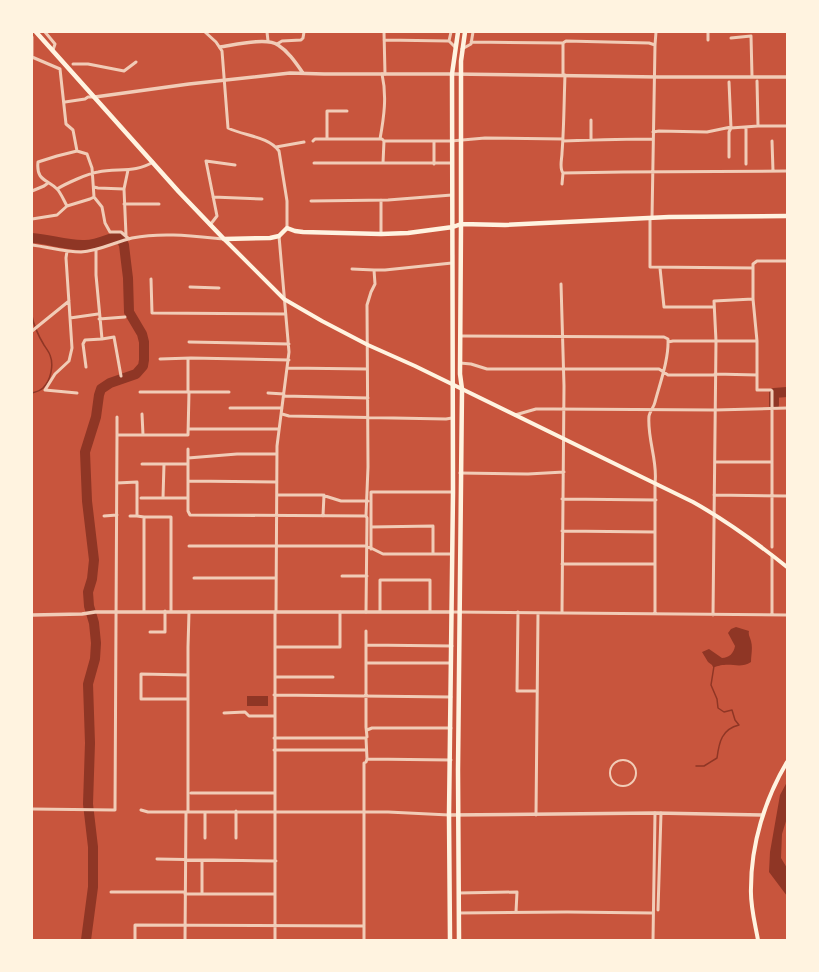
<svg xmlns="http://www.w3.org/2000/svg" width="819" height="972" font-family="'PT Serif',serif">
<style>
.water{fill:#8f3625}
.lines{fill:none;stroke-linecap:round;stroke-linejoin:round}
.stream{stroke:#8f3625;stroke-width:1.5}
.river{stroke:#8f3625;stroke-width:10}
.pedestrian{stroke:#f1ccb7;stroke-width:2}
.minor{stroke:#f1ccb7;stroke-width:3}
.tertiary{stroke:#f1ccb7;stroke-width:3.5}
.secondary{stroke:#fff3e0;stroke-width:4}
.primary{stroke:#fff3e0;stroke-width:4.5}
</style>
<rect width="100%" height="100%" fill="#c8553d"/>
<path class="water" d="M 736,627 L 749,631 C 748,635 750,637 751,641 C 753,648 751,655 751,662 C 742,668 734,664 724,665 C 719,665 717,667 713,667 L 712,665 L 708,662 L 702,652 L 709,649 L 722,658 C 729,658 734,653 735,646 L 728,633 L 731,629 Z
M 247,696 L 268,696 L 268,706 L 247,706 Z
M 787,782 L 787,818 L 782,834 L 781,858 L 787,868 L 787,896 L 769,872 L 770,852 L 780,795 Z"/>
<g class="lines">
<path class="stream" d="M 32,316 C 34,327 38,335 44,345 C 46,348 49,352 50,355 C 54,365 51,380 43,388 C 40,391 36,392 32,393
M 696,766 L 704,766 L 717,758 C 719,742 722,729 739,725 L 735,720 L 732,710 L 724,712 L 718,708 L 717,699 L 711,685 L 714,666"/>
<path class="river" d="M 32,238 C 50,239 67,246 85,245 C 95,245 106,240 115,237 L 120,237 L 124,245 L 126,262 L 128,278 L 129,312 L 142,334 L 144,342 L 144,360 L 143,366 L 136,374 L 110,383 L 101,389 L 99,395 L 96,417 L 85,452 L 87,501 L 94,560 L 92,579 L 88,592 L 89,606 L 94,623 L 96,643 L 95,659 L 88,684 L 90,743 L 88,804 L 93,847 L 93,887 L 86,940
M 774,405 L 774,393 L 787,392"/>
<path class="pedestrian" d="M610 773a13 13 0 1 1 26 0a13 13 0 1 1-26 0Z"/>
<path class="minor" d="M 45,32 L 55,44 L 53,50
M 205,32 L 216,42 L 222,51 L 228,128 C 244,136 268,136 279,151 L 287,201 L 287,228
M 267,32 L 268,41
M 384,32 L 385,74
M 451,32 L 449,41 L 455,47
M 708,32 L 708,40
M 32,37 L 32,57 L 60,69 L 66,124 L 73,130 L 77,151
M 731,38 L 751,36 L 752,76
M 384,40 L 449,41
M 471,42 L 563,43 L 566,41 L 649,43 L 655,45
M 277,44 L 282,41 L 301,40 L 303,38 L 304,32
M 462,49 L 471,44 L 473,32
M 73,64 L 88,64 L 124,71 L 136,62
M 563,75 L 563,43
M 757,81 L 758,126
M 729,82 L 731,128
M 65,102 L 85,99 L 88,97 L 94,97
M 746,128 L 746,164
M 653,132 L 659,131 L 707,132 L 731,127
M 327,139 L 327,111 L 347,111
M 380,139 C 384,117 387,96 382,74
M 591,140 L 591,120
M 313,141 L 315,139 L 382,139 L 384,141 L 451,141 L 485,138 L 563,139
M 563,141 C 593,140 623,139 653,139
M 772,141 L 773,171
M 276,147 L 304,142
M 729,157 L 729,132 L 731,128 L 758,126 L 787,126
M 314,163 L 452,163
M 383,163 L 384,141
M 434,164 L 434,141
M 563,173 L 623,172 L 787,171
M 562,184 L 563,173 C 559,168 562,159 562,153 C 564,127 564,101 565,75
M 94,187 L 98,188 L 124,189
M 57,189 C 65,184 89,173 98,172 C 117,168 136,173 153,162
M 32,191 L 44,186 L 48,183
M 213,197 L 262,199
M 381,200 L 381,234
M 311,201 L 388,200 L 452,195
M 124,204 L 159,204
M 67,206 C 64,201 61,193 57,189 C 47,179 36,181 38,162 L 57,156 L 77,151 L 87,154 L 92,168 L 94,197 L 102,207 L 105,223 L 110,232 L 121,232 L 129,239
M 650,218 L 650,267 L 753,268
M 652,218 L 655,45 L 656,32
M 32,219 L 57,215 L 67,206 L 90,199 L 94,197
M 210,225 L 217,216 L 206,161 L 235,165
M 126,235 L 124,189 L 128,170
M 32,245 C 48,247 65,252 81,252 C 99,251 115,242 132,238 C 162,232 193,236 224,239
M 67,251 L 66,258 L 72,348 L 69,361 L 55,374 L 45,390 L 77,393
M 660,268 L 664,307 L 714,307
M 352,269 L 374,270
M 151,279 L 152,313 L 286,314
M 561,284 L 564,386 L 562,613
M 190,287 L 219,288
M 70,318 L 98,314
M 99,319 L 125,317
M 32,331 L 69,301
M 461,336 L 664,337 L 668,339 C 669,359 660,383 655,402 C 654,407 650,411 649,416 C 647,439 658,461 655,483 L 655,614
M 102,339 L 114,337 L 121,376
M 189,342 L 289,344
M 668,342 L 673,341 L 757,341
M 160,359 L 191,358 L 289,360
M 460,363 L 471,364 L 487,369 L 659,369 L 668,375 L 715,375
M 86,367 L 83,344 L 85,340 L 102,339 L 96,275 L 96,250
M 288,368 L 367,369
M 715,374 L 757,375
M 140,392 L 229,392
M 188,392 L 188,359
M 268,393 L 284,394
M 284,396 L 368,398
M 230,408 L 282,408
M 142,414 L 143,435
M 282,414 L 289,416 L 446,419 L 452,418
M 515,415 L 536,409 L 553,409 L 715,410 L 787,408
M 188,429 L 279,429
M 117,435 L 117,417
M 188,449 L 188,511 L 190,515 L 366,516
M 188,458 L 237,454 L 277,454
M 715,462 L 772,462
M 142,464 L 188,464
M 460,473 L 528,474 L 564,472
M 188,481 L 277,482
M 117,483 L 137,482 L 137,516 L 144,517
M 277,495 L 322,495 L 341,501 L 368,501
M 714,495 L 787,496
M 141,498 L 188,498
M 163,498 L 164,464
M 562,499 L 656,500
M 104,516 L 117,515
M 130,516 L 137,516
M 323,516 L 324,495
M 371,527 L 433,526 L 433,553
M 562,531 L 655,532
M 189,546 L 367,546 L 383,554 L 452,554
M 772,547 L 772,391 L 771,390 L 757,390 L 757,341 L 753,299 L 753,264 L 757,261 L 787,261
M 371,549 L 371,492 L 453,492
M 772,555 L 772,615
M 562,564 L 655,564
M 342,576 L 367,576
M 194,578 L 276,578
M 144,611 L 144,517 L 171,517 L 171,611
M 380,611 L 380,580 L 430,580 L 430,611
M 276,612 L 277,446 L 289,352 L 279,236
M 366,612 L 367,518 L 366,516 L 368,467 L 367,305 L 371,292 L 375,284 L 374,270 L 385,270 L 452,263
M 452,612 L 787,615
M 518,612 L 517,691 L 537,691
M 713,615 L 716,341 L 714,301 L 753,299
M 150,632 L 165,632 L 165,611
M 366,645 L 452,646
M 275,647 L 340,647 L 340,612
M 366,663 L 451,663
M 275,677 L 333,677
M 274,695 L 451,697
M 188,699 L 141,699 L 141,674 L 188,675
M 224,713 L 245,712 L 249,716 L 274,716
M 367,730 L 372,728 L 451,728
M 274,738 L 366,738
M 274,750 L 366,750
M 367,759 L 451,760
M 191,793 L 275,793
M 32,809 L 114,810
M 115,810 L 117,435 L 188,435 L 189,392
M 141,810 L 148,812 L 388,812 L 449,815
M 236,811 L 236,838
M 188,812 L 188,647 L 189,612
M 536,815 L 538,613
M 205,838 L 205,812
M 157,859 L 276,861
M 202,860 L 202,894
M 111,892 L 185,892
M 459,893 L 517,892 L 516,912
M 185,894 L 275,894
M 658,910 L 661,813
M 459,913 L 567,912 L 653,913
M 135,940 L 135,925 L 364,926
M 185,940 L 186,812
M 275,940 C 275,831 275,721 275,612
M 364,940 L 364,763 L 366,762 L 367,759 L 366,738 L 367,737 L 366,727 L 366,631
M 653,940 L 655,813"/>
<path class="tertiary" d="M 220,47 C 234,45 267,37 278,45 C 289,52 296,63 303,73
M 95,97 L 189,84 L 290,73 L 324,74 L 452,74 L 658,77 L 787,77
M 32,615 L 82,614 L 95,612 L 452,612
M 449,815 L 655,813 L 762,815"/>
<path class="secondary" d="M 224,239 L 284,299 L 322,321 L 368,345 L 415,366 L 693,502 C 727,521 757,543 787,567
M 758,940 C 755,923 750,905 751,888 C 751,844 765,799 787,762"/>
<path class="primary" d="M 36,32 L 179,192 L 224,239 L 270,238 L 279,236 L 287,228 L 295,231 L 303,232 L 381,234 L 408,233 L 453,227 L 461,224 L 505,225 L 669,217 L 787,216
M 450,940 L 449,815 L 453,492 L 452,74 L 458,32
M 459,940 L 458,770 L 462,389 L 460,374 L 461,224 L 461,61 L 465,32"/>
</g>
<rect width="819" height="972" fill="none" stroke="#fff3e0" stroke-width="66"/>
</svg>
